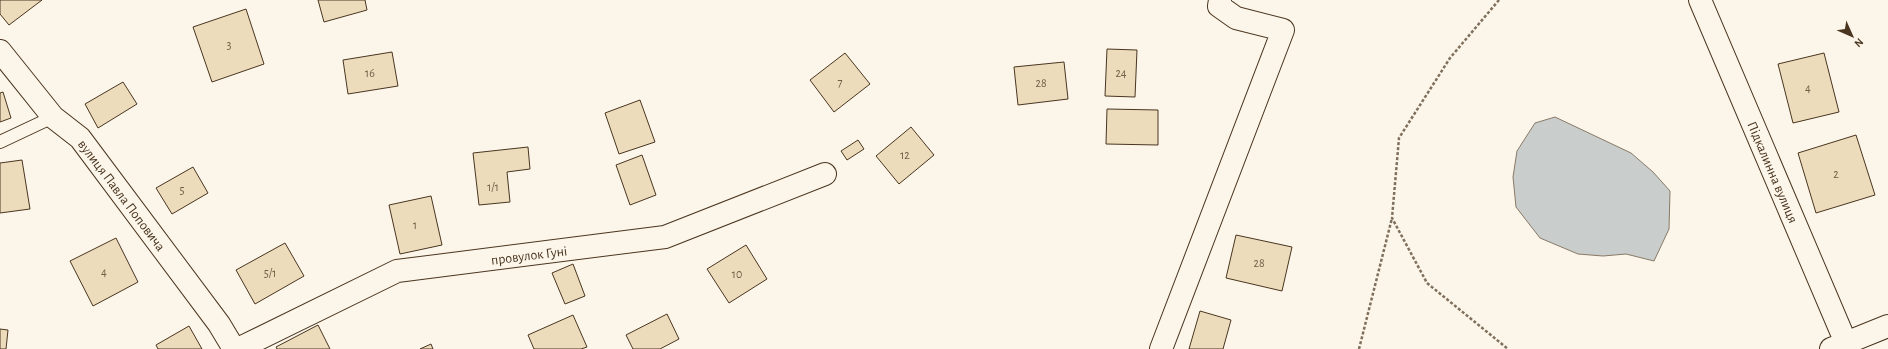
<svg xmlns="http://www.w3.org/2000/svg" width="1888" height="349" font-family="'Alegreya Sans',sans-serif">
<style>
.water{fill:#c9cecd;stroke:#887966}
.building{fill:#ecdcbc;stroke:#4a3520}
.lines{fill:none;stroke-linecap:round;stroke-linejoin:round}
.lane-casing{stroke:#4a3520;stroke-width:14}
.street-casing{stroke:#4a3520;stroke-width:24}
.path{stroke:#7f6f5c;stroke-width:2.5;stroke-dasharray:3 2;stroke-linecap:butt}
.lane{stroke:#fbf6e9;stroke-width:12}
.street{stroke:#fbf6e9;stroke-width:22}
.labels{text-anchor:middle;stroke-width:3;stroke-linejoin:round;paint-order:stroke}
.number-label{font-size:12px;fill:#725f47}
.street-label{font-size:14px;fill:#4a3520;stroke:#fbf6e9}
</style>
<rect width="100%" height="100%" fill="#fbf6e9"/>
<path class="water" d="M 1555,117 L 1631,153 L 1653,172 L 1670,191 L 1669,229 L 1654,261 L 1626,254 L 1603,256 L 1578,254 L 1540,238 L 1516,207 L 1513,177 L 1517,151 L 1535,123 Z"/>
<path class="building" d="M 0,0 L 42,0 L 9,25 L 0,14 Z
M 318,0 L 365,0 L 367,10 L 324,22 Z
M 246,9 L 264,64 L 212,82 L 193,27 Z
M 1107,49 L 1137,50 L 1135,97 L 1105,96 Z
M 392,52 L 398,86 L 348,94 L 343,60 Z
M 845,53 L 870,84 L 834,112 L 810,80 Z
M 1824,53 L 1839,112 L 1793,123 L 1778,64 Z
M 1064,62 L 1068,99 L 1018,105 L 1014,67 Z
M 123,82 L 137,104 L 98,128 L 85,104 Z
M 3,92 L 11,118 L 0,122 L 0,93 Z
M 640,100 L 655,142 L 619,154 L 605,113 Z
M 1107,109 L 1158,110 L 1158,145 L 1106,144 Z
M 911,127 L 934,155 L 899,184 L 876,156 Z
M 1856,135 L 1875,195 L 1816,213 L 1798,153 Z
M 858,140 L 864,149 L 847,160 L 841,151 Z
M 528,147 L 530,169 L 507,172 L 510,202 L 479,205 L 473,153 Z
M 642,155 L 656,195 L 630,205 L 616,165 Z
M 22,160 L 30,209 L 0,213 L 0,163 Z
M 193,167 L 208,193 L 172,214 L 156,188 Z
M 431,196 L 442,245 L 400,254 L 389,205 Z
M 1236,235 L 1292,247 L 1282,291 L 1226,278 Z
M 116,238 L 138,282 L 93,306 L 70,261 Z
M 285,243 L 304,276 L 255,304 L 236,270 Z
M 746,245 L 767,279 L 729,303 L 707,269 Z
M 573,264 L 585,296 L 565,304 L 552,273 Z
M 1200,311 L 1231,320 L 1223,349 L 1189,349 Z
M 667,314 L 679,339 L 660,349 L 633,349 L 626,335 Z
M 573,315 L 587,347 L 581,349 L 534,349 L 528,335 Z
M 318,325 L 330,349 L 277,349 L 276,347 Z
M 189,326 L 202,349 L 158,349 L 156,345 Z
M 0,329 L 8,330 L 6,349 L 0,349 Z
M 431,344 L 433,349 L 420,349 Z"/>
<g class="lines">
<g class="lane-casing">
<path id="lane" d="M 0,142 L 53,117"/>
</g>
<g class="street-casing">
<path id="street" d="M 1700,0 L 1846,343
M 0,51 L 53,117 L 80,138 L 219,324 L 234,349
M 238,349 L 397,271 L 665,237 L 825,174
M 1161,349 L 1283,30 L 1236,18 L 1219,6 L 1220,0
M 1831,349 L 1888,326"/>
</g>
<path class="path" d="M 1499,0 L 1450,58 L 1399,138 L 1392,218 L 1427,283 L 1508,349
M 1359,349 L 1392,218"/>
<use href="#lane" class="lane"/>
<use href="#street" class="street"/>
</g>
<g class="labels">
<g class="number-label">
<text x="229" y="49">3</text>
<text x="370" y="77">16</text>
<text x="1121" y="77">24</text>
<text x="840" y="86">7</text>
<text x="1041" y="87">28</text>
<text x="1808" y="92">4</text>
<text x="905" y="159">12</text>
<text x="1836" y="178">2</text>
<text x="493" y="191">1/1</text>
<text x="182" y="194">5</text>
<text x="415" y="229">1</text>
<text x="1259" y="267">28</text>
<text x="104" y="276">4</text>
<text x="270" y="277">5/1</text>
<text x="737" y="278">10</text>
</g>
<g class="street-label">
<text transform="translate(1773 172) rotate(67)" y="5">Підкалинна вулиця</text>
<text transform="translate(122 195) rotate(53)" y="5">вулиця Павла Поповича</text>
<text transform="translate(529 255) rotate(-7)" y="5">провулок Гуні</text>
</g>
</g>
<g transform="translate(1852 36) rotate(135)" stroke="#fbf6e9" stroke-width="3" paint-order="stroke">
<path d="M0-3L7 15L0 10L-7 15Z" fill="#4a3520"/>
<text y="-6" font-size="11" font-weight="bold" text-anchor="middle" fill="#4a3520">N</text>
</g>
</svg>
